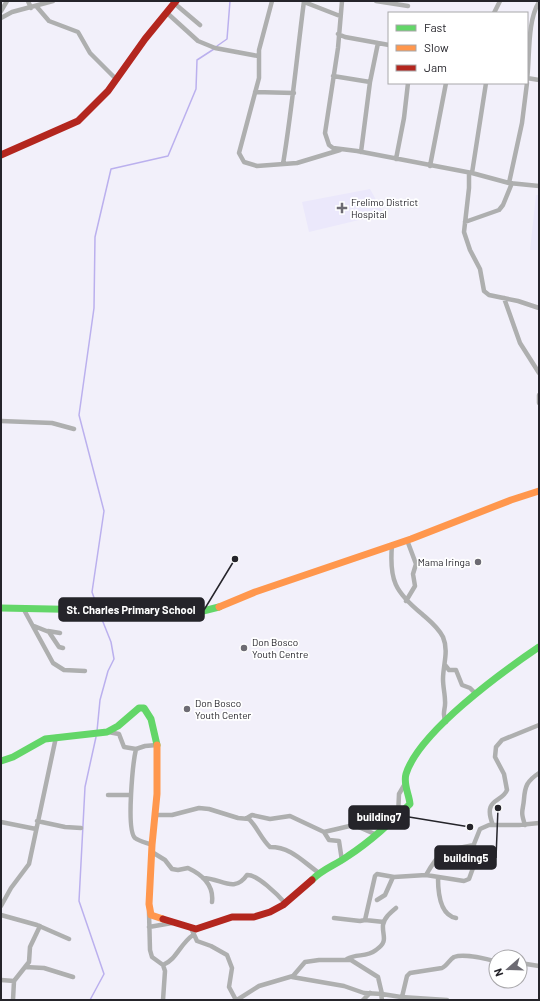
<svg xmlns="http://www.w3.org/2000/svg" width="540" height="1001" font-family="Barlow,sans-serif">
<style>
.built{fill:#ebe8fb}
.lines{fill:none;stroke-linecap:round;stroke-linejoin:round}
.stream{stroke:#bbb0ee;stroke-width:1.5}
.street{stroke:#aeafaf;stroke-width:4.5}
.fast{stroke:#63d668;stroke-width:7}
.slow{stroke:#ff974d;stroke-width:7}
.jam{stroke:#b3261e;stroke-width:7}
.poi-dot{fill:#6d6b73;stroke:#fff;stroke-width:1.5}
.labels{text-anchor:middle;stroke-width:3.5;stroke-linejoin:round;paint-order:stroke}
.poi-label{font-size:10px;fill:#25242a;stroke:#fff;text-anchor:start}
.leader{fill:none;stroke:#25242a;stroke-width:1.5}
.callout-dot{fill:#25242a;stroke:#fff;stroke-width:1.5}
.callout{fill:#25242a;stroke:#25242a;stroke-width:1.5}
.callout-label{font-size:11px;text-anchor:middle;font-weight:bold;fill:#fff}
</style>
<rect width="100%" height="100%" fill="#f2f0fa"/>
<path class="built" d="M 370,189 L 384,214 L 309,232 L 302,202 Z
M 536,195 L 539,195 L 539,250 L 530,250 Z"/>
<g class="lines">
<path class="stream" d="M 217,46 L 227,39 L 230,1
M 98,609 L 92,592 L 104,511 L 79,415 L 94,308 L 95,237 L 111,169 L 168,156 L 196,89 L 197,60 L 214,49
M 97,731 L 100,700 L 108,671 L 114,659 L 111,642 L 99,612
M 90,1000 L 104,974 L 79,901 L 85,787 L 96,737"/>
<path class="street" d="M 28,1 L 31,8
M 272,1 L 259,50 L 259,78 L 239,153 L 244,162 L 257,166 L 297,163 L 340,150
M 342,1 L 338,48 L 325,133 L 329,145 L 333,148 L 357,151 L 472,173 L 509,183 L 539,186
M 376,1 L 408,6
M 304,2 L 340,16
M 174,3 L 200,25
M 37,7 L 49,21 L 78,32 L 90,53 L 116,79
M 1,11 L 7,1
M 166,12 L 198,41 L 215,48 L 258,56
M 494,13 L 500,1
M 1,18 L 12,12 L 53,1
M 338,34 L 345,37 L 389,45
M 333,76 L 370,82
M 527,78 L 539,80
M 527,80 C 530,57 527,21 539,2
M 255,92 L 294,93
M 361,152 L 370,82 L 378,43
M 396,159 L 404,118 L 408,83
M 283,164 C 292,110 297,55 304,1
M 430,166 L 446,83
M 469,173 L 469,188 L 464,232 L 470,250 L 480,269 L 484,291 L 489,295 L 518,301 L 539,308
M 472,173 L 486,83
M 509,183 L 522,123 L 527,83
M 465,222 L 499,210 L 503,205 L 512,183
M 504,298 L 520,343 L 539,373
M 539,395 L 539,403
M 1,421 L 52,423 L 74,429
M 392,545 C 389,580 395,592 422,614 C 430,621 438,627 443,637 C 449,651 443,665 443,679 C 443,687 445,694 445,701 C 446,709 441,714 446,722
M 406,601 L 415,586 L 413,574 L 416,564 L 407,540
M 23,608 L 53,663 L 64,670 L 85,671
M 34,626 L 49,632 L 59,647 L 63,648
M 48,631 L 60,633
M 445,665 L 449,670 L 456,670 L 462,685 L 470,688 L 476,694
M 108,732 L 119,734 L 124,747 L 136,749
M 108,795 L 131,795
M 155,815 L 172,815 L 199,808 L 209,809 L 238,818 L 249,819 C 257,827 262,840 270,847 C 291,847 302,861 319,873
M 398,816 L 399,794 L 406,782
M 247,818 L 252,815 L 270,819 L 290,816 L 324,832 L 354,825 L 377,835
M 37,821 L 65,827 L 81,828
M 1,822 L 36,829
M 493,825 C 482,798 502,803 507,790 L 504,774 L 495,757 L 496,747 L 502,740 L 539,725
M 525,825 C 520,810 523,812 524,799 C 525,786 527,781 539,773
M 324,832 L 329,840 L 339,841 L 342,861
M 152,845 C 147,843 139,841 135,838 C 126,830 133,762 136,749 L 145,746 L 157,745
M 152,852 L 165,860 L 172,869 L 178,870 L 188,868 C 203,875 214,885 212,902
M 426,875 C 442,847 444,851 474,845
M 203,878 C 221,878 234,894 247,875 C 257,874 278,895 285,903
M 438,878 C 438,891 440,915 456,918
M 377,900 L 385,895 L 393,877
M 1,906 L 11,888 L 29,864 L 56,737
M 149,912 L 150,950 L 152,957 L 163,965 L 165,971 L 163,1000
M 1,915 L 37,925 L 69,939
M 334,918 L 360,921 L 365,920 L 375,876 L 377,874 L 394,877 L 426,875 L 464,881 L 469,879 L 473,868 L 474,844 L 480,829 L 489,825 L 519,825 L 539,823
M 365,920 L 384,922
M 149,927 L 172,923
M 191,928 L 197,941 L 211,946 L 227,955 L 232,968 L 229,987 L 236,1000
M 347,959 C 357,953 366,958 376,950 C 389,941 382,936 383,925 C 384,918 390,913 396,908
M 520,963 L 539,966
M 163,965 C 177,959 180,944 193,935
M 25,967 L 44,968 L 73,977
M 292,977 L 344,986 L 364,993 L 382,994
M 1,980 L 14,981
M 381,994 L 382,1000
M 402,997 L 407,976 L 410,973 L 442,968 C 447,966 449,960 454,957 C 465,953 484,959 496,961
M 13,1000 L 14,981 L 29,962 L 30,947 L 40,926
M 237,1000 L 259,986 L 293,976 L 305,962 L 319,960 L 351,960 L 378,977 L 382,994 L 401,997 L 447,1000
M 363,1000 L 370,993"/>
<path class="fast" d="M 1,608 L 199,612 L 219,607
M 1,761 L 13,757 L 45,739 L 107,732 L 118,726 L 139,708 L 144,708 L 151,719 L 157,745
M 312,880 C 322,869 336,865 348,856 C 371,841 390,823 410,804 C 409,794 403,784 406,774 C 419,732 502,672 539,647"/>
<path class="slow" d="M 219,607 L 255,592 L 411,539 L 511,500 L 539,491
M 157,745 L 157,794 L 152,845 L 149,904 L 151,915 L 163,919"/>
<path class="jam" d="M 1,155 L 78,121 L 108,91 L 145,39 L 176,1
M 163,919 L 196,929 L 232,917 L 254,917 L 270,912 L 283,905 L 312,880"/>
</g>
<g class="poi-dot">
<path d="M340 202h4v4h4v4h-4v4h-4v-4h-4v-4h4z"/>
<circle cx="478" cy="562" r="4"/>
<circle cx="244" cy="648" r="4"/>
<circle cx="187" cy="709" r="4"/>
</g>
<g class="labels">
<g class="poi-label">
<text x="351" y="206">Frelimo District<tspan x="351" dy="12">Hospital</tspan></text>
<text x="470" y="566" text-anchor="end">Mama Iringa</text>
<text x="252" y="646">Don Bosco<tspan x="252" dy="12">Youth Centre</tspan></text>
<text x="195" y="707">Don Bosco<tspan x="195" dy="12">Youth Center</tspan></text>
</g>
</g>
<path class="leader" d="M235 559L204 610M470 827L409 817M498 808L496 858"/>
<g class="callout-dot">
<circle cx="235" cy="559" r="4"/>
<circle cx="470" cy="827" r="4"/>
<circle cx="498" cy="808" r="4"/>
</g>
<g class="callout">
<rect x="59" y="598" width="145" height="23" rx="4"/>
<rect x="349" y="806" width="60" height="23" rx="4"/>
<rect x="435" y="846" width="61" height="23" rx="4"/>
</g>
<g class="callout-label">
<text x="131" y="614">St. Charles Primary School</text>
<text x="379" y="821">building7</text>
<text x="466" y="862">building5</text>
</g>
<rect width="540" height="1001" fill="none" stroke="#25242a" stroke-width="4"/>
<rect x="388" y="12" width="140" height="72" fill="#ffffff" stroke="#a8a7aa"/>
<rect x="396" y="25" width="20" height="6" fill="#63d668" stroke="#a8a7aa"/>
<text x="424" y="32" font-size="12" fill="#25242a">Fast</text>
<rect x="396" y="45" width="20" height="6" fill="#ff974d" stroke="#a8a7aa"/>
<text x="424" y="52" font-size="12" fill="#25242a">Slow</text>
<rect x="396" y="65" width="20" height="6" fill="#b3261e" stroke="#a8a7aa"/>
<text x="424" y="72" font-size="12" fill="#25242a">Jam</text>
<g transform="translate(508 969) rotate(250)"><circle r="19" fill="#ffffff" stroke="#a8a7aa"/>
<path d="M0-3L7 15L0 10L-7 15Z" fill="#6d6b73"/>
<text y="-6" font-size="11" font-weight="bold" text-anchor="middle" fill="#25242a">N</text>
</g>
</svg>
